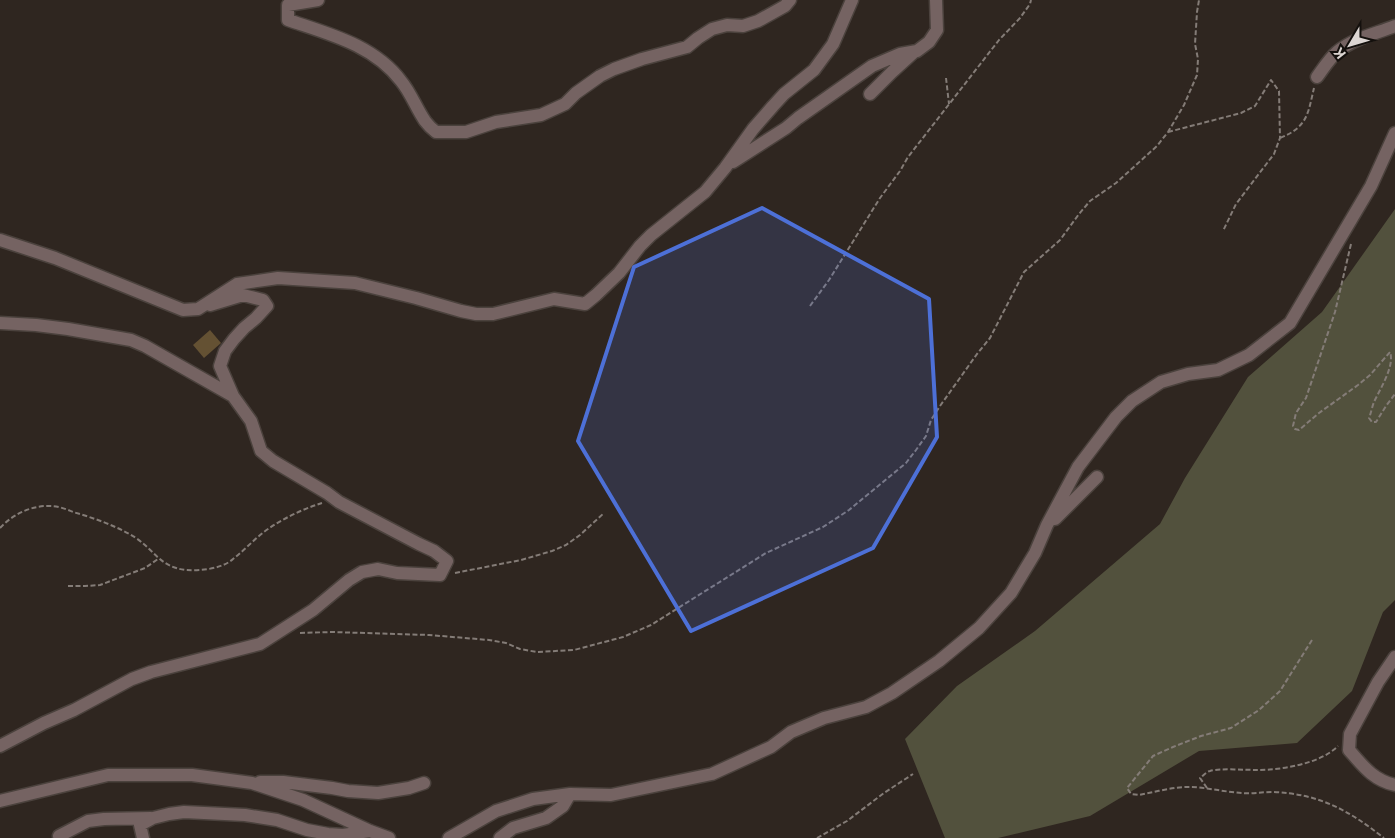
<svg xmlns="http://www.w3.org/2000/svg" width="1395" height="838" font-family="'Public Sans',sans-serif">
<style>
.green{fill:#52513d}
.building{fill:#645133}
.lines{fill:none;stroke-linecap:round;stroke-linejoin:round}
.minor-casing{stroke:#4b423d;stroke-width:15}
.path{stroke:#847c77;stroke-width:2;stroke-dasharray:5 2.5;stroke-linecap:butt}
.minor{stroke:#756362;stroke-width:12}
.marked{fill:#4d70d7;fill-opacity:0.2;stroke:#4d70d7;stroke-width:4;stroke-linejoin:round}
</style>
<rect width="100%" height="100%" fill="#2f2620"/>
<path class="green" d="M 1395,209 L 1395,600 L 1383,612 L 1352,691 L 1297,743 L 1199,751 L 1090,816 L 998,838 L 945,838 L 905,739 L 957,686 L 1035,631 L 1160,524 L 1185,478 L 1248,377 L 1322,312 Z"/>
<path class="building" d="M 210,330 L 221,343 L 204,358 L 193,345 Z"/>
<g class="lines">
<g class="minor-casing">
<path id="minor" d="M 318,0 L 288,5 L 288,20 C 329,34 374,45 401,81 C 411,93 416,108 425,121 C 428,125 432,129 436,132 L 466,132 L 496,122 L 541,115 L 565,104 L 576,93 L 600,76 L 614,69 L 642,59 L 687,47 L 698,38 L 712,29 L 727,25 L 743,26 L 758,21 L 785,6 L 790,0
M 1317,77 C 1323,69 1329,59 1337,52 C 1354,38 1375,34 1395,26
M 870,94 L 892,72 L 914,52
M 733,162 L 786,128 L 798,118 L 872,66 L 900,54 L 917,51 L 929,42 L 937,30 L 936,0
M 0,240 L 55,258 L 183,310 L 198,309 L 237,284 L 278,278 L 355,283 L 416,298 L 461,311 L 476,314 L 493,314 L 554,299 L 585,304 L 596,295 L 619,273 L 640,246 L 651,235 L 705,192 L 725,168 L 753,129 L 773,106 L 784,94 L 814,70 L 833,44 L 852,0
M 0,323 L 36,325 L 68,329 L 131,340 L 145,346 L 233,396
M 1055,519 L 1097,477
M 1395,657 L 1378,682 L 1350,734 L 1349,750 C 1363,766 1373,780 1395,785
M 0,746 L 44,723 L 74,710 L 132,679 L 151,672 L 260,644 L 313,610 L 349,580 L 362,572 L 378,569 L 397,573 L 440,575 L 447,561 L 434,551 L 419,544 L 339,502 L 327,493 L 273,461 L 261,451 L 251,421 L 233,396 L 220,366 L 225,351 L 234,339 L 244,328 L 256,318 L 267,306 L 263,300 L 243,295 L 210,305
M 260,782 L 283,782 L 332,788 L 348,791 L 378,793 L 409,788 L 424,783
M 0,801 L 108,775 L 192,775 L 252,783 L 303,800 L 370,831 L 389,838
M 59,836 L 88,821 L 104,819 L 151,818
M 143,838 L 140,825 L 153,818 L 169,814 L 184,812 L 245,815 L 277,820 L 307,830 L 328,834 L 343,835 L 370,831
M 449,838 L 496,811 L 533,799 L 570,794 L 611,795 L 712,774 L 771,747 L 791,732 L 824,718 L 866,707 L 892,693 L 939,661 L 979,628 L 1011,593 L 1035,553 L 1047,525 L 1078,467 L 1116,417 L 1132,401 L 1161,382 L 1188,374 L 1218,370 L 1249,355 L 1290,323 L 1371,186 L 1395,133
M 500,838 L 513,828 L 546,818 L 563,806 L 570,794"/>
</g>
<path class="path" d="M 946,78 L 949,104
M 1168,132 L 1241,113 L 1255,106 L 1271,80 L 1279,91 L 1280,138 L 1274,154 L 1236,204 L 1223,231
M 1280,138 C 1308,127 1308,113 1314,88
M 1351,244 L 1335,312 L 1306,398 L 1296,413 L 1293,426 L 1295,429 L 1299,430 L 1319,413 L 1358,385 L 1370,375 L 1390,352 C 1395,366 1380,389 1374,402 C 1372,407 1371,413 1369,418 L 1372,422 L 1376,422 L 1386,406 L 1395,394
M 810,306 L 829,280 L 880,198 L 900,171 L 908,157 L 999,40 L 1020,18 L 1030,4 L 1031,0
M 0,528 C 13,514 32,505 51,506 C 58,506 66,509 73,512 C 94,518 117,526 136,538 C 155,551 160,567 186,570 C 200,571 222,569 233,559 C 245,550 255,538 268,529 C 284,518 303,509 322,503
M 455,573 L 521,560 L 552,551 L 566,545 L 580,535 L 604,513
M 68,586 L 85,586 L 100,585 L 145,568 L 158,559
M 300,633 L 332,632 L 429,635 L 489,640 L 506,643 L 520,649 L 537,652 L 574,650 L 623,637 L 651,625 L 766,553 L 823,527 L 849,510 L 906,463 L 916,450 L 926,436 L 931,420 L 940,406 L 977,354 L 990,338 L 1024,272 L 1060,240 L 1079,214 L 1090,201 L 1116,183 L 1157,146 L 1168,132 L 1184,105 L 1197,75 L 1198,59 L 1195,44 L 1197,12 L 1199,0
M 1312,640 L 1280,691 L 1259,710 L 1231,728 L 1201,736 L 1173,747 L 1153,756 L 1127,788 L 1131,794 L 1139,795 C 1155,792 1172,787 1188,787 C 1206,787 1224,792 1242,793 C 1252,794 1262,792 1273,792 C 1320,794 1348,810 1384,838
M 1207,788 L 1200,778 C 1203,776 1206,772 1210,771 C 1219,768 1246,770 1257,770 C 1281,770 1320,764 1338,746
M 817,838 L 847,821 L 884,793 L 913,774"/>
<use href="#minor" class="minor"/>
</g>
<path class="marked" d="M 762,208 L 929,299 L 937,437 L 873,548 L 691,631 L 578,441 L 634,267 Z"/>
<g transform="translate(1350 45) rotate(232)" stroke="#14100d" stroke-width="4" paint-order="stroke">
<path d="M0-4L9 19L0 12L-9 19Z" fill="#ddd6d3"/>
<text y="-8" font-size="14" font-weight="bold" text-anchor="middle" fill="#ddd6d3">K</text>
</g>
</svg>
